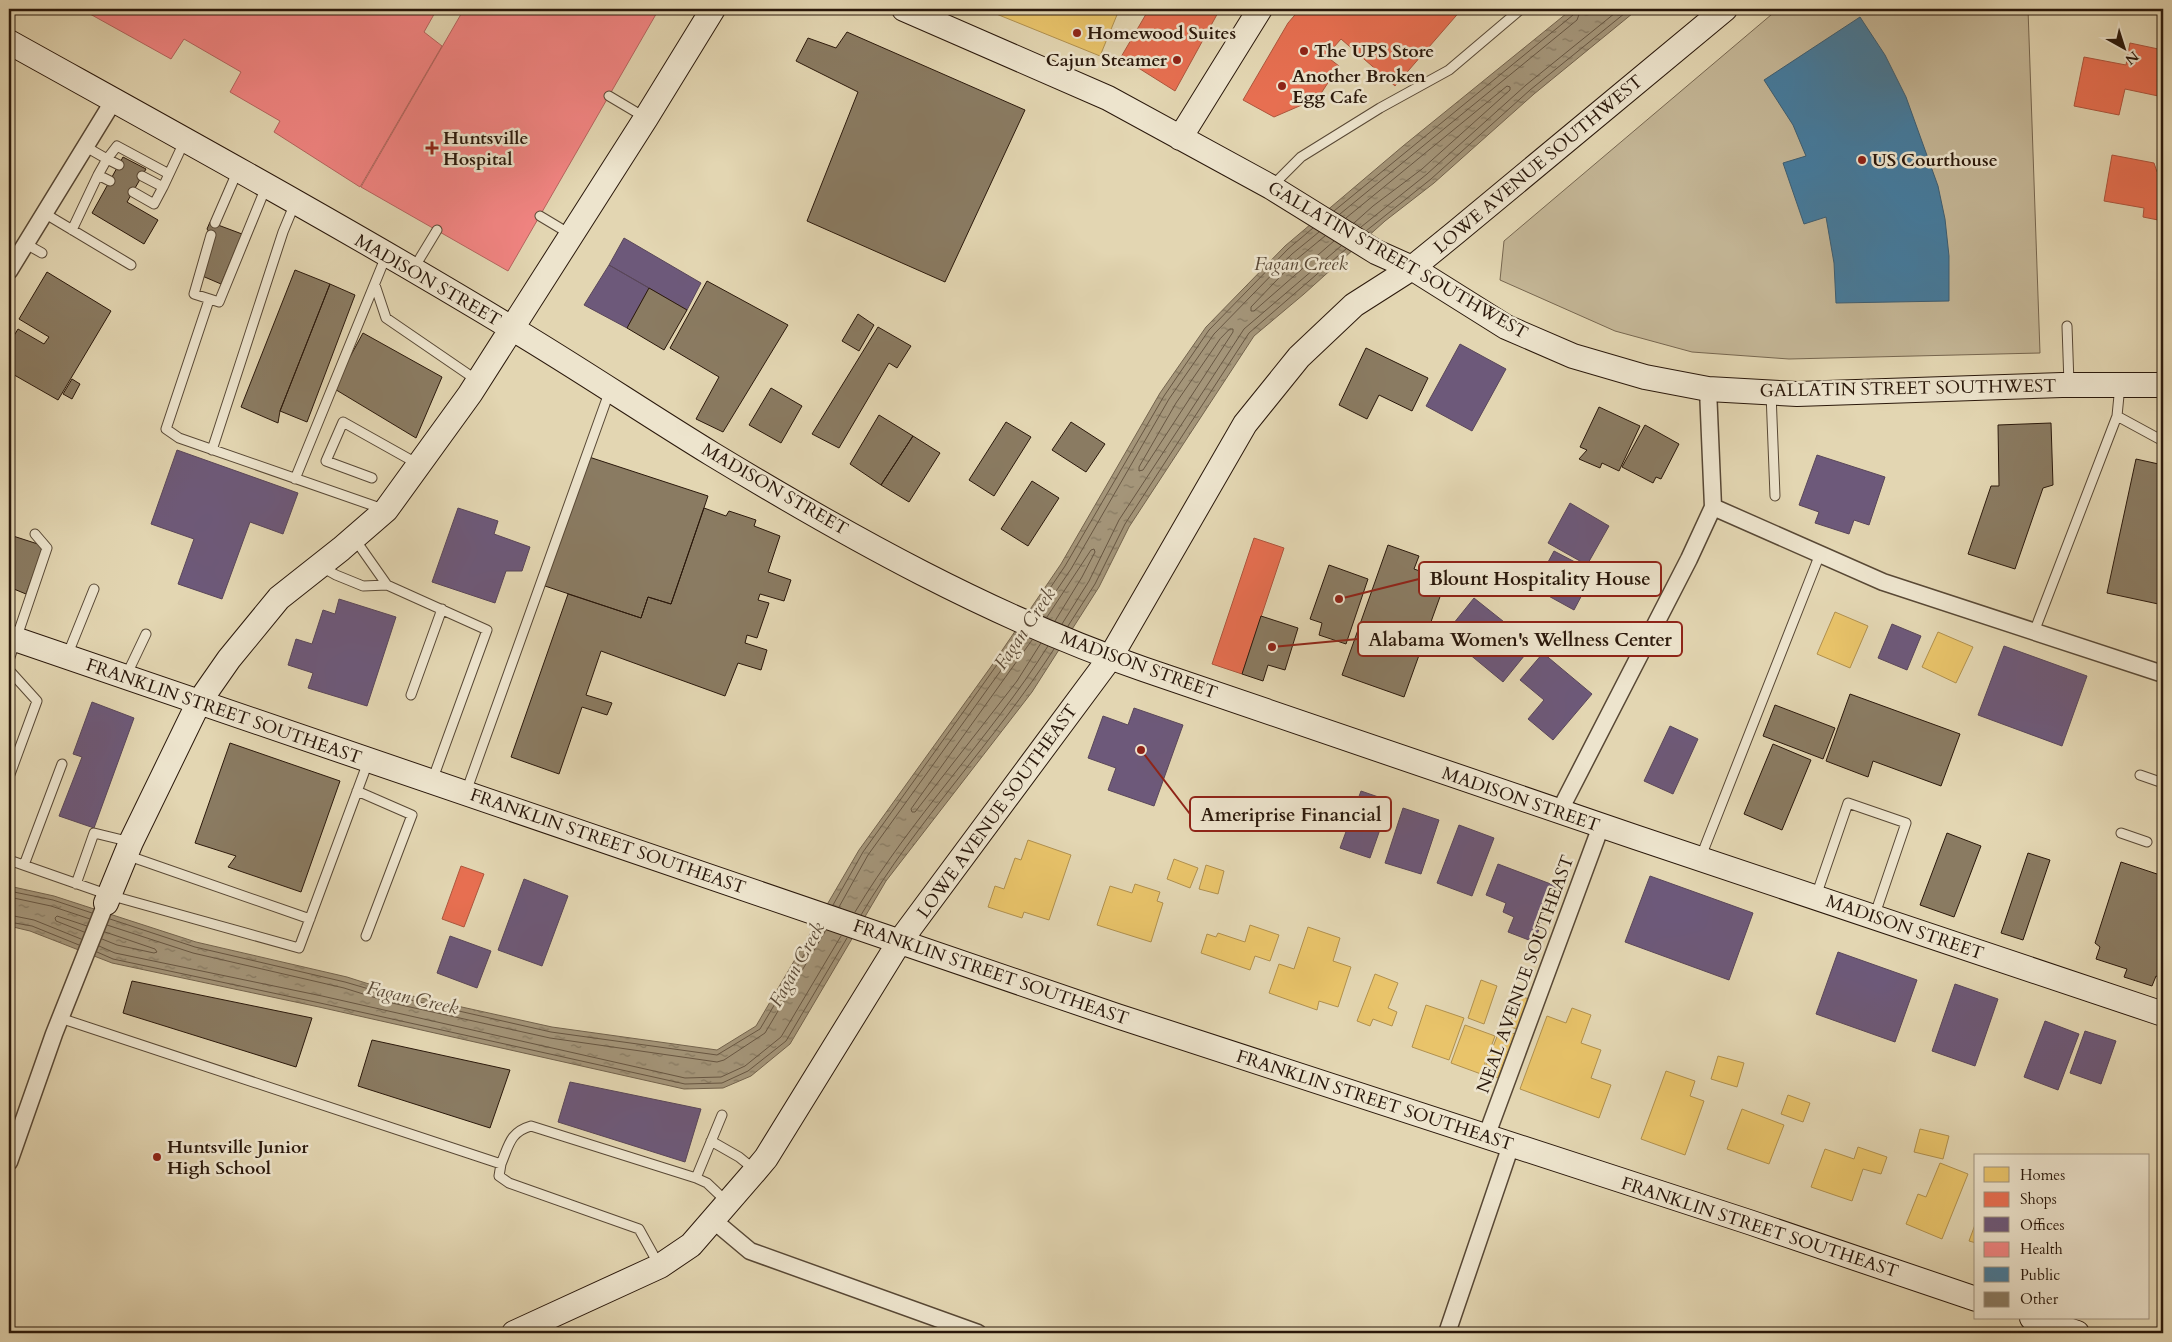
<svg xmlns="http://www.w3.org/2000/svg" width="2172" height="1342" font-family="Cardo,serif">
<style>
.park{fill:#c4b696;stroke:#776750}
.water{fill:url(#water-ripples);stroke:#73634d}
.homes{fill:#e9c46a;stroke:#b0904e}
.shops{fill:#e76f51;stroke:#ae553c}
.offices{fill:#6d597a;stroke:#594659}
.health{fill:#f28482;stroke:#b6645e}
.public{fill:#457b9d;stroke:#3d5d71}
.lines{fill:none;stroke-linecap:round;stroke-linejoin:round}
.shore{stroke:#675642;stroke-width:1}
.building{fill:#8a7b62;stroke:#2a180b}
.lane-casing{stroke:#584835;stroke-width:11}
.street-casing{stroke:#584835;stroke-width:19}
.secondary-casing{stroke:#2a180b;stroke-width:26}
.lane{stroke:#ede4cd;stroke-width:9}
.street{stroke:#ede4cd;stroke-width:16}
.secondary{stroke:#ede4cd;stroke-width:24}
.poi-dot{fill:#8f2418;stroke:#ede4cd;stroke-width:2}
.labels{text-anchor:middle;stroke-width:5;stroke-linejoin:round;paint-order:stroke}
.poi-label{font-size:18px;font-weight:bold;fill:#2a180b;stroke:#ede4cd;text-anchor:start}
.street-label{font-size:18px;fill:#2a180b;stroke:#ede4cd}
.water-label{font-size:19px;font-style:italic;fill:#5b4a37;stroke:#ede4cd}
.leader{fill:none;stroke:#8f2418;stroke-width:2}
.callout-dot{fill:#8f2418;stroke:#ede4cd;stroke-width:2}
.callout{fill:#ede4cd;stroke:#8f2418;stroke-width:2}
.callout-label{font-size:19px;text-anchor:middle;font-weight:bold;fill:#2a180b}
</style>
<defs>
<pattern id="water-ripples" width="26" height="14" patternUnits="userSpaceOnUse" patternTransform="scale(1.25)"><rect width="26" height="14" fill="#a49579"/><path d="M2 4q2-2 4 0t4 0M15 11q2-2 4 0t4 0" fill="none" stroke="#867961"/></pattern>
</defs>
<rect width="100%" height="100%" fill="#e3d6b2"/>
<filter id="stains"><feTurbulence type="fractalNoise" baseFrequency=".004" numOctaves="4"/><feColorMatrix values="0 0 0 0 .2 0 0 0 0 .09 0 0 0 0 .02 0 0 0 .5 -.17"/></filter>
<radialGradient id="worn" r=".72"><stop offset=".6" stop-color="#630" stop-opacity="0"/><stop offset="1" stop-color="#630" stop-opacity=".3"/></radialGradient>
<path class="park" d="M 1778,9 L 2028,9 L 2040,353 L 1789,359 L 1692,352 L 1615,331 L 1500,280 L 1504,241 Z"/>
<path class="water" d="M 1572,9 L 1638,9 L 1534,94 L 1434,183 L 1385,221 L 1304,294 L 1254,336 L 1129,527 L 1099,587 L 1032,692 L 886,881 L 790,1044 L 751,1076 L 723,1088 L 684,1089 L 319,1007 L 112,963 L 30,931 L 9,926 L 9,886 L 54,896 L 196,942 L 347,977 L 394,992 L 552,1027 L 717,1050 L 756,1026 L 859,850 L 990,668 L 1061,564 L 1160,393 L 1206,327 L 1285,246 L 1403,146 Z"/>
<path class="homes" d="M 984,9 L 1116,9 L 1119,10 L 1100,56 Z
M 1835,612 L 1868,626 L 1850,668 L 1817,654 Z
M 1938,632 L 1973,647 L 1956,683 L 1922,667 Z
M 1028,840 L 1071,855 L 1049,920 L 1024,912 L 1022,918 L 988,907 L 995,886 L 1004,889 L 1015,858 L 1021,860 Z
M 1174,859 L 1198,868 L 1190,888 L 1167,879 Z
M 1206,865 L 1224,871 L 1218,894 L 1199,889 Z
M 1135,884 L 1160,892 L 1157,901 L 1163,903 L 1151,942 L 1097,925 L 1110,886 L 1132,893 Z
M 1250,925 L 1279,935 L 1270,961 L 1255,956 L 1250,970 L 1201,953 L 1207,934 L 1216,937 L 1218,933 L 1245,942 Z
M 1308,927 L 1340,938 L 1333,961 L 1351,967 L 1338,1007 L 1319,1001 L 1317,1010 L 1269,993 L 1279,964 L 1294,969 Z
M 1375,974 L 1398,983 L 1388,1008 L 1397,1012 L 1392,1026 L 1373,1019 L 1370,1026 L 1357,1021 Z
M 1481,980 L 1497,986 L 1484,1024 L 1468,1018 Z
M 1520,996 L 1532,1000 L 1521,1031 L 1509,1026 Z
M 1426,1005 L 1464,1018 L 1449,1060 L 1412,1047 Z
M 1572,1008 L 1591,1015 L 1581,1043 L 1601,1050 L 1591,1078 L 1611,1085 L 1599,1118 L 1520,1089 L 1547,1016 L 1566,1023 Z
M 1465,1025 L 1495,1036 L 1481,1074 L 1451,1063 Z
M 1500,1029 L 1515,1034 L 1498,1078 L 1483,1072 Z
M 1718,1056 L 1744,1063 L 1737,1087 L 1711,1079 Z
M 1666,1071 L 1695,1081 L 1690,1096 L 1704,1101 L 1685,1155 L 1641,1139 Z
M 1788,1095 L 1810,1103 L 1803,1122 L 1781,1114 Z
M 1742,1109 L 1784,1125 L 1769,1164 L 1727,1149 Z
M 1920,1129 L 1949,1136 L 1943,1159 L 1914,1152 Z
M 1858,1147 L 1887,1157 L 1881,1174 L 1863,1169 L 1852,1201 L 1811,1187 L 1825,1149 L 1854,1159 Z
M 1940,1163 L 1968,1174 L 1942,1239 L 1906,1224 L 1918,1194 L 1926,1197 Z
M 1976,1222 L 1976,1243 L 1969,1241 Z
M 2163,1250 L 2163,1262 L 2160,1261 Z"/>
<path class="shops" d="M 1149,9 L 1220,9 L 1175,91 L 1121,57 Z
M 1300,9 L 1462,9 L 1395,86 L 1341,39 L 1326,56 L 1339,66 L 1318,98 L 1274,117 L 1243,100 L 1288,23 Z
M 2130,43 L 2163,50 L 2163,97 L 2125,89 L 2119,115 L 2074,106 L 2084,57 L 2126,65 Z
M 2112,155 L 2154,163 L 2157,172 L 2163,173 L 2163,221 L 2143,217 L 2144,208 L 2104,201 Z
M 1254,538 L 1284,548 L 1242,674 L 1212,664 Z
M 461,866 L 484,874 L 464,927 L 442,919 Z"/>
<path class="offices" d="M 624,238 L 701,283 L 687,310 L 609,265 Z
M 609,265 L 649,288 L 627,328 L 584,305 Z
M 1460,344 L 1506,369 L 1472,431 L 1426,406 Z
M 177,450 L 298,493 L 283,534 L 250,522 L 222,599 L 178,584 L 194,539 L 151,524 Z
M 1817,455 L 1885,477 L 1869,525 L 1854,520 L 1849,534 L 1815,523 L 1819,512 L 1799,505 Z
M 1570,503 L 1609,526 L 1587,565 L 1548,543 Z
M 458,508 L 498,521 L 494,534 L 530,547 L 522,571 L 506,571 L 495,603 L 432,582 Z
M 1554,551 L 1594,572 L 1574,610 L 1534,588 Z
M 1474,598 L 1533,645 L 1503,682 L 1445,634 Z
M 339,599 L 396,617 L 367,706 L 308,688 L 313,673 L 288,665 L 296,639 L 312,644 L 323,610 L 335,614 Z
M 1892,624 L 1921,636 L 1907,670 L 1878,658 Z
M 2004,646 L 2087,676 L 2062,746 L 1978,715 Z
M 1543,653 L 1592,694 L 1553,740 L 1528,719 L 1544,700 L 1520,680 Z
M 92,702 L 134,718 L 94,828 L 59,816 L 82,757 L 73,754 Z
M 1134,708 L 1183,725 L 1154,806 L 1108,790 L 1116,768 L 1088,758 L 1103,716 L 1128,725 Z
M 1670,726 L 1698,739 L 1673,794 L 1644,781 Z
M 1361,791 L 1390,801 L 1370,858 L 1340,848 Z
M 1403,808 L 1439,820 L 1421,874 L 1385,863 Z
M 1459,825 L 1494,838 L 1472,896 L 1437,883 Z
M 1498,864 L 1556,886 L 1534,942 L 1508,932 L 1514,917 L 1503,912 L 1506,903 L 1486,895 Z
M 1650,876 L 1753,913 L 1729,980 L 1625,942 Z
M 524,879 L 568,896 L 542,966 L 498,950 Z
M 450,936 L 491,951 L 477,988 L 437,973 Z
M 1838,952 L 1917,980 L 1895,1042 L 1816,1014 Z
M 1955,984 L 1998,999 L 1975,1066 L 1932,1051 Z
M 2045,1021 L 2079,1034 L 2058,1090 L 2024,1077 Z
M 2085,1031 L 2116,1041 L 2101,1084 L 2070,1073 Z
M 570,1082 L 701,1109 L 685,1162 L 558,1122 Z"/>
<path class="health" d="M 81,9 L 437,9 L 424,32 L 442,46 L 360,187 L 274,132 L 280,121 L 230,92 L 241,72 L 184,39 L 171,59 Z
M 464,9 L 659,9 L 508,271 L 361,187 Z"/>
<path class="public" d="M 1860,17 L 1885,55 L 1906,97 L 1938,186 L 1945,219 L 1949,256 L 1949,301 L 1836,303 L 1834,263 L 1826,217 L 1804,224 L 1783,163 L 1806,156 L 1793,125 L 1764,80 Z"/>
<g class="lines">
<path class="shore" d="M 1334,211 L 1573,15 L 1575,9
M 1340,214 L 1577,20 L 1581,9
M 1346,218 L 1507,86 L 1510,87 L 1510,90 L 1422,169 L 1373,206 L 1354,223
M 1361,227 L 1427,174 L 1526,85 L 1620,9
M 1366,231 L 1431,179 L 1530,90 L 1630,9
M 1325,236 L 1297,259 L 1251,307 L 1251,311 L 1254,311 L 1334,241
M 1230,329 L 1233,329 L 1233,332 L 1143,470 L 1139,471 L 1139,467 L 1176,403 L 1220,339 Z
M 1034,612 L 1065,566 L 1164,396 L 1209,330 L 1288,249 L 1313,228
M 1040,615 L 1071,569 L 1169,399 L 1214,334 L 1292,254 L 1319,232
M 1047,617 L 1091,550 L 1094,549 L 1095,552 L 1082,577 L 1055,621
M 1062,624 L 1089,581 L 1119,520 L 1244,329 L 1341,246
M 1068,626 L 1095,584 L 1125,524 L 1249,333 L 1346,249
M 1032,640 L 911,809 L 912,812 L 915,812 L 1017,681 L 1041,643
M 9,891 L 53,900 L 92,913
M 9,897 L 51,906 L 90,919
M 833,905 L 863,852 L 1019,634
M 839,907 L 868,855 L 1025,637
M 855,912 C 911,818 989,739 1048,646
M 9,915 L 34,920 L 81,939
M 861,915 C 917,820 995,741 1054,649
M 110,919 L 195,947 L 345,982 L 393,996 L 551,1032 L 717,1055 L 760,1029 L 820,928
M 9,922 L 32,926 L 79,945
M 107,925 L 193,953 L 344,988 L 392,1003 L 550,1038 L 717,1062 L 724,1060 L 765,1033 L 826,930
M 84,932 L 56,921 L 55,918 L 57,916 L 87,926
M 102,939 L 117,945 L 154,953 L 157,952 L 155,949 L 105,932
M 99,946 L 115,953 L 322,996 L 685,1078 L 721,1077 L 745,1066 L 781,1037 L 841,936
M 97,952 L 113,959 L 320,1003 L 685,1084 L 722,1083 L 748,1071 L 786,1041 L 847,938"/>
</g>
<path class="building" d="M 847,32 L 1025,110 L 945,282 L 807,221 L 858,92 L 796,61 L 808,38 L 836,48 Z
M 123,157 L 146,169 L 127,202 L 158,220 L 144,244 L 92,213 Z
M 210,222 L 242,234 L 221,284 L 200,275 L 213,238 L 207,229 Z
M 295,270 L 330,284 L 280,411 L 278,423 L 241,407 Z
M 47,272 L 111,311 L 58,400 L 9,372 L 9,344 L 18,329 L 44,344 L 49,337 L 19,319 Z
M 707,281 L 788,325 L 723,432 L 696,419 L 719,377 L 670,348 Z
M 330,284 L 355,295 L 307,422 L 280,411 Z
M 649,288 L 687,310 L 664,350 L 627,328 Z
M 858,314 L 874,325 L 859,351 L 842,341 Z
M 878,327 L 911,346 L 897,368 L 889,363 L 839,448 L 812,434 Z
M 363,333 L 442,377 L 416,438 L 333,388 Z
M 1366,348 L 1428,378 L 1412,411 L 1379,395 L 1367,419 L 1339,405 Z
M 72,379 L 80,384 L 72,399 L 63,394 Z
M 771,388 L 802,406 L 781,443 L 749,425 Z
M 1599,407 L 1640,426 L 1619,471 L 1602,463 L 1600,468 L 1579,459 L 1587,450 L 1580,447 Z
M 879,415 L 913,436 L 881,485 L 850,464 Z
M 1006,422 L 1031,437 L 994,496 L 969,480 Z
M 1071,422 L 1105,444 L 1086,472 L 1052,450 Z
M 2051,423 L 2053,485 L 2043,488 L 2015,569 L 1968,554 L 1991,486 L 1999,486 L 1998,425 Z
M 1645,425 L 1679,444 L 1661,479 L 1656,477 L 1653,483 L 1622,467 Z
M 913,436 L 940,453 L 909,502 L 881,485 Z
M 586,456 L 708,496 L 671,604 L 648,597 L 641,618 L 542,585 Z
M 2136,459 L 2163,465 L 2163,605 L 2107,593 Z
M 1032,481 L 1059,498 L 1028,546 L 1001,529 Z
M 704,508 L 726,516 L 729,511 L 756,520 L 754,526 L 780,536 L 768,572 L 791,580 L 784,601 L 760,594 L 758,600 L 769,603 L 757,638 L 747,635 L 745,643 L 767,650 L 761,670 L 738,663 L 725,696 L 601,651 L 586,695 L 612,703 L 607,715 L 582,707 L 559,774 L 511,757 L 568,594 L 641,618 L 648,597 L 671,604 Z
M 10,535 L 44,546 L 26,594 L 9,587 Z
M 1388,545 L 1419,556 L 1414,569 L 1446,580 L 1404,697 L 1342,675 Z
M 1329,565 L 1368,579 L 1346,644 L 1319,635 L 1322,623 L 1310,619 Z
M 1261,616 L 1298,628 L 1285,670 L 1268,665 L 1263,681 L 1242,674 Z
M 1850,694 L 1960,734 L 1941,786 L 1873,761 L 1868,777 L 1826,761 Z
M 1775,705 L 1835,728 L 1823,759 L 1763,736 Z
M 230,743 L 340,781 L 301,892 L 228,867 L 236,856 L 195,843 Z
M 1773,744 L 1811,760 L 1782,830 L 1744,814 Z
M 1947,833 L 1981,846 L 1954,917 L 1920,905 Z
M 2028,853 L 2050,860 L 2023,940 L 2001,933 Z
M 2121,862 L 2163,876 L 2163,979 L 2156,976 L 2152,986 L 2124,977 L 2127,969 L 2096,959 L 2100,947 L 2095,943 Z
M 132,981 L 312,1018 L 296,1067 L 123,1013 Z
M 372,1040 L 510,1070 L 490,1128 L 358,1086 Z"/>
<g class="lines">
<g class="lane-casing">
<path id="lane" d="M 609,96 L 646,118
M 86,147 L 107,159 L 117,146 L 169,174
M 98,175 L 107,159 L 119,165
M 163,187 L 185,140
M 1271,187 L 1301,157 L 1380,108 L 1449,70 L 1521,9
M 133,192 L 154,204 L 163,187 L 142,176
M 44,213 L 131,265
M 540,216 L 570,234
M 215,223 L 238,170
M 72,230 L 98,175 L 110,181
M 211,235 L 194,294 L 219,302 L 266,187
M 26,244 L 42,253
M 414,268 L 437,230
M 375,285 L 386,318 L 478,381
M 209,300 L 166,429 L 179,438 L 383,509
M 2067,326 L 2069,384
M 1771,393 L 1775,496
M 2117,416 L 2163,441
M 212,450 L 283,232 L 295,203
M 372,478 L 326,461 L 343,422 L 418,464
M 295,479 L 386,256
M 354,538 L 387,585
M 320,566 L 336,575 L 363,586 L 387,585 L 487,630 L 432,781
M 2034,632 L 2117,416 L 2120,385
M 67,656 L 94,589
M 9,660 L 47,548 L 35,534
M 9,670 L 37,701 L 9,777
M 126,676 L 146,634
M 411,695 L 442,609
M 2140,775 L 2163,783
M 357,791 L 412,815 L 366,936
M 466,792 L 610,390
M 2121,833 L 2147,842
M 126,855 L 310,919
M 1700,859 L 1820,554
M 9,860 L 109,895 L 299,948 L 368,762
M 24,865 L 62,764
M 76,884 L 94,833 L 131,842
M 1816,896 L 1848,803 L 1906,823 L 1874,917
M 60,1018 L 501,1164 C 509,1145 510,1132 531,1126 L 696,1178 L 722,1115
M 711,1141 L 739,1157 L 755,1170
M 501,1164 L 499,1176 L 509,1183 L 639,1229 L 659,1265
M 696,1178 L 707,1183 L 727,1202"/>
</g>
<g class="street-casing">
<path id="street" d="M 9,271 L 114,100
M 1713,507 L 1883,582 L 2163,674
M 1559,812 L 1689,559 L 1713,507 L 1708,389
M 1486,1137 L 1601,826
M 9,1162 L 54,1034 L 106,903
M 713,1220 L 750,1251 L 978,1333
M 1447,1333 L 1511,1145"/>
</g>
<g class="secondary-casing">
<path id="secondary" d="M 904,9 L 1108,98 L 1271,187 L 1376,252 L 1412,268 L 1506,327 L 1573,356 L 1645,377 L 1708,389 L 1797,394 L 2062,385 L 2163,385
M 9,42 C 178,136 348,229 513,329 C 580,369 645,413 712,454 C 849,537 992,617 1143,669 L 1635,837 L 2163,1014
M 1180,138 L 1260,9
M 9,637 L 1117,1016 L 1749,1222 L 1976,1299
M 106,903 L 131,842 L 199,702 L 229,659 L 279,598 L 341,549 L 386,510 L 470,394 L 646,118 L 713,9
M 2032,1318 L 2077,1333
M 514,1333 L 660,1266 L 691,1245 L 756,1170 L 766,1158 L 900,941 L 1110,658 L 1245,424 L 1299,357 L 1354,305 L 1412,268 L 1455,233 L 1725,9"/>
</g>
<use href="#lane" class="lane"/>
<use href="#street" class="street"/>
<use href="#secondary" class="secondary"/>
</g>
<g class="poi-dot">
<circle cx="1077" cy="33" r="5"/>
<circle cx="1304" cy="51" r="5"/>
<circle cx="1177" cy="60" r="5"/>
<circle cx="1282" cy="86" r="5"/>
<path d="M429.5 140.5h5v5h5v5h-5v5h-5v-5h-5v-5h5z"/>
<circle cx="1862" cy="160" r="5"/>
<circle cx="157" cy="1157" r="5"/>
</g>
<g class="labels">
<g class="poi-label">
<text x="1087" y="39">Homewood Suites</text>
<text x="1314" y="57">The UPS Store</text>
<text x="1167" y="66" text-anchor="end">Cajun Steamer</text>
<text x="1292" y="82">Another Broken<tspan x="1292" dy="21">Egg Cafe</tspan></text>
<text x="443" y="144">Huntsville<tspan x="443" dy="21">Hospital</tspan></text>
<text x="1872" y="166">US Courthouse</text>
<text x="167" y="1153">Huntsville Junior<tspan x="167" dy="21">High School</tspan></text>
</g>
<g class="street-label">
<text transform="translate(1538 164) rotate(-40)" y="6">LOWE AVENUE SOUTHWEST</text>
<text transform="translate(1398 260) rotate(30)" y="6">GALLATIN STREET SOUTHWEST</text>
<text transform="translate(428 280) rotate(30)" y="6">MADISON STREET</text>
<text transform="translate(1908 388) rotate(-1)" y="6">GALLATIN STREET SOUTHWEST</text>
<text transform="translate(775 489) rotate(30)" y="6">MADISON STREET</text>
<text transform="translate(1139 665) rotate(20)" y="6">MADISON STREET</text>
<text transform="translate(224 711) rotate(19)" y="6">FRANKLIN STREET SOUTHEAST</text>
<text transform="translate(1521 799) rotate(19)" y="6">MADISON STREET</text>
<text transform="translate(997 811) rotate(-54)" y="6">LOWE AVENUE SOUTHEAST</text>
<text transform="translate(608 841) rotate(19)" y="6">FRANKLIN STREET SOUTHEAST</text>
<text transform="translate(1905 927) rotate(19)" y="6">MADISON STREET</text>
<text transform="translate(991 972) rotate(19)" y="6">FRANKLIN STREET SOUTHEAST</text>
<text transform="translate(1525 974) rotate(-70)" y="6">NEAL AVENUE SOUTHEAST</text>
<text transform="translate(1375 1100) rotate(18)" y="6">FRANKLIN STREET SOUTHEAST</text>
<text transform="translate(1760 1227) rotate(18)" y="6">FRANKLIN STREET SOUTHEAST</text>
</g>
<g class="water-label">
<text x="1301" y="270">Fagan Creek</text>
<text transform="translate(1024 628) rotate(-56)" y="7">Fagan Creek</text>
<text transform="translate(796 964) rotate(-61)" y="7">Fagan Creek</text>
<text transform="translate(413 997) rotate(13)" y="7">Fagan Creek</text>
</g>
</g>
<path class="leader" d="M1339 599L1419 579M1272 647L1358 639M1141 750L1190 814"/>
<g class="callout-dot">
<circle cx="1339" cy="599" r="5"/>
<circle cx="1272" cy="647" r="5"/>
<circle cx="1141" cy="750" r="5"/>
</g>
<g class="callout">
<rect x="1419" y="562" width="242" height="34" rx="5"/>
<rect x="1358" y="622" width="324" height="34" rx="5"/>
<rect x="1190" y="797" width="201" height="34" rx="5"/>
</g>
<g class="callout-label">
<text x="1540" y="585">Blount Hospitality House</text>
<text x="1520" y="646">Alabama Women's Wellness Center</text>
<text x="1291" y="821">Ameriprise Financial</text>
</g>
<rect width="2172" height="1342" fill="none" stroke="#e3d6b2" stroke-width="30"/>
<rect x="10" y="10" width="2152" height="1322" fill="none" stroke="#2a180b" stroke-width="2.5"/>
<rect x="15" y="15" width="2142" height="1312" fill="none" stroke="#2a180b"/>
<rect x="1974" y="1154" width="175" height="165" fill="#ede4cd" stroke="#9f927f"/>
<rect x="1984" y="1167" width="25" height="15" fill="#e9c46a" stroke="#9f927f"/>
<text x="2020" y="1180" font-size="15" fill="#2a180b">Homes</text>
<rect x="1984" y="1192" width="25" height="15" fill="#e76f51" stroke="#9f927f"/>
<text x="2020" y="1204" font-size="15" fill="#2a180b">Shops</text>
<rect x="1984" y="1217" width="25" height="15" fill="#6d597a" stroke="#9f927f"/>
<text x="2020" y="1230" font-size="15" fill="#2a180b">Offices</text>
<rect x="1984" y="1242" width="25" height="15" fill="#f28482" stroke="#9f927f"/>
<text x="2020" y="1254" font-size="15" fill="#2a180b">Health</text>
<rect x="1984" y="1267" width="25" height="15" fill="#457b9d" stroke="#9f927f"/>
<text x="2020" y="1280" font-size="15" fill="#2a180b">Public</text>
<rect x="1984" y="1292" width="25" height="15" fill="#8a7b62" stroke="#9f927f"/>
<text x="2020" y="1304" font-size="15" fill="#2a180b">Other</text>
<g transform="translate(2124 48) rotate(141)" stroke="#ede4cd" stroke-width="4" paint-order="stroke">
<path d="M0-4L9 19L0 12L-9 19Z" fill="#2a180b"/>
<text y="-8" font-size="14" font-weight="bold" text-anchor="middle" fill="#2a180b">N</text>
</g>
<rect width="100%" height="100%" filter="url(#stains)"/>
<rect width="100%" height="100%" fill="url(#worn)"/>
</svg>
